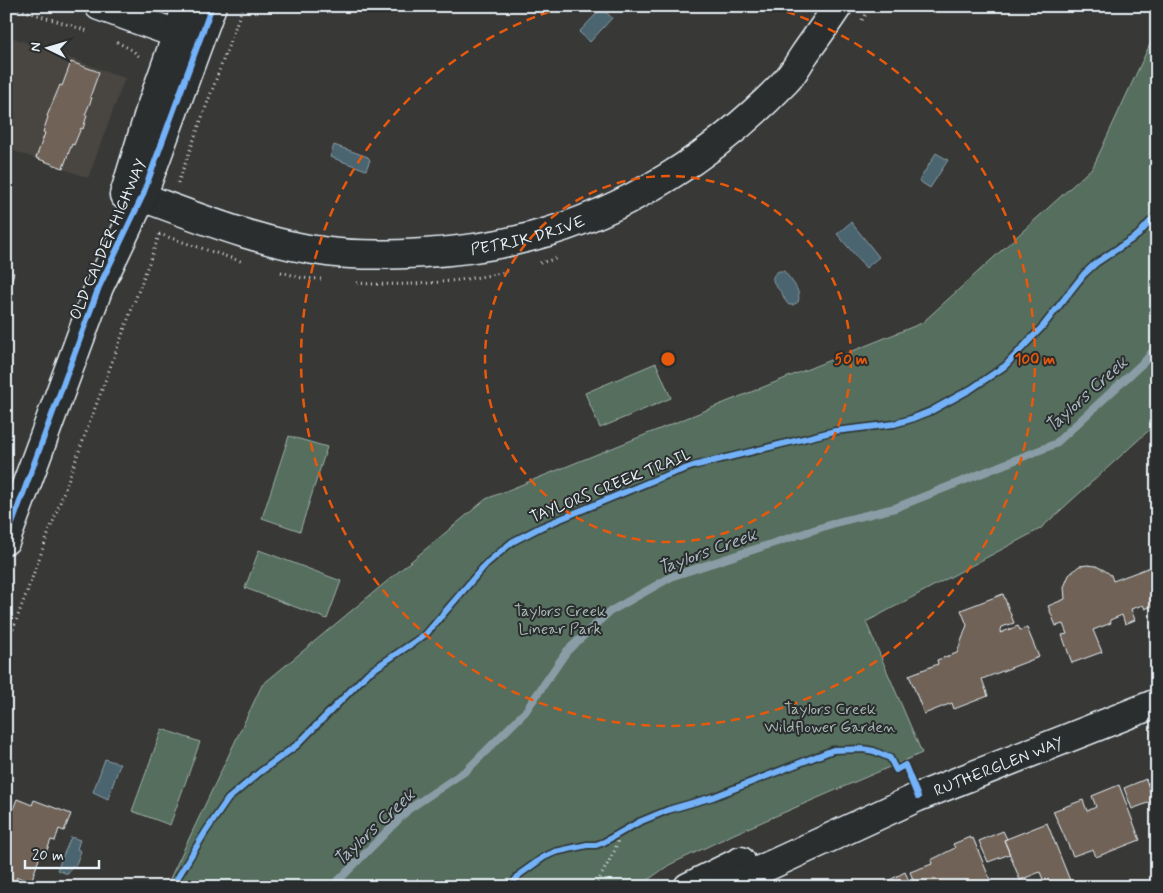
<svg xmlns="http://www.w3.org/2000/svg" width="1163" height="893" font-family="Mynerve,sans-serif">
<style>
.built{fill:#484540}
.green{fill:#556e5d;stroke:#9eb0aa}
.water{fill:#4c6570;stroke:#8a9da6}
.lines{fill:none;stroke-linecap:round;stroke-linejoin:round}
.stream{stroke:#8a9da6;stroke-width:8}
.building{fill:#6f6256;stroke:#e8f1f8}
.minor-casing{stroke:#e8f1f8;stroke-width:31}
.major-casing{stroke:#e8f1f8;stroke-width:31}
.path{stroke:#e8f1f8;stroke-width:3;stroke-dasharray:1 4;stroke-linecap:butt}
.minor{stroke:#2a2d2e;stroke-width:28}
.major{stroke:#2a2d2e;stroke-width:28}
.cycleway-casing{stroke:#2a2d2e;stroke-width:9}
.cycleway{stroke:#73b2f8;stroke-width:6}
.ring{fill:none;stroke:#e8590c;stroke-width:2.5;stroke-dasharray:9 6}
.labels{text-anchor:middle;stroke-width:4;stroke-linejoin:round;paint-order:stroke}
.street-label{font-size:16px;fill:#e8f1f8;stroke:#2a2d2e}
.park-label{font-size:16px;fill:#a6b6b2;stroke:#2a2d2e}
.water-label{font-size:18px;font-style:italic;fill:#aab9c2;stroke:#2a2d2e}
.centre{fill:#e8590c;stroke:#2a2d2e;stroke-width:2.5}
.ring-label{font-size:15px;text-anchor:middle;font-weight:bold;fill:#e8590c;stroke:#2a2d2e;stroke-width:4;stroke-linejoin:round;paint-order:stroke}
</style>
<rect width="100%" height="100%" fill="#383836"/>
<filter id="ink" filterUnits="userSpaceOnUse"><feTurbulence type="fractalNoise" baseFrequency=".02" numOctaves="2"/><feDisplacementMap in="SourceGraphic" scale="10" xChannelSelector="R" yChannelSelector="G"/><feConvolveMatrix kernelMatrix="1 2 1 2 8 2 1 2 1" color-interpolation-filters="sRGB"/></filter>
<g filter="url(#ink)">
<path class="built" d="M 6,35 L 125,78 L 88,178 L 6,148 Z"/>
<path class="green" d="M 1157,29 L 1157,423 L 1040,529 L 866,622 L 922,753 L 734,834 L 669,865 L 638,887 L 166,887 L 262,685 L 486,499 L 922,323 L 1093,167 Z
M 656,363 L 671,398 L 600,428 L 585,393 Z
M 289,436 L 327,447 L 300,531 L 262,518 Z
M 259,550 L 341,581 L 327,619 L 245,588 Z
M 162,729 L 200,742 L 170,825 L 132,811 Z"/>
<path class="water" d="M 602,8 L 612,18 L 590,42 L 579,32 Z
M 334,145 L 368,157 L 370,160 L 366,170 L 330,157 Z
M 936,153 L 948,160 L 930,188 L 919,181 Z
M 851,222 L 879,257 L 866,268 L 837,234 Z
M 779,271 L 784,271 C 791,280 802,291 798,302 L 793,305 L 789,305 C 784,301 784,295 780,291 C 774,284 768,277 779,271 Z
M 105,759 L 120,764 L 108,799 L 93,792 Z
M 71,837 L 80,840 L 77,849 L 81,851 L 75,867 L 72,866 L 68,874 L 57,870 Z"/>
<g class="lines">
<path class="stream" d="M 332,887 L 409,809 L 467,770 L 525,712 L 567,651 L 609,612 L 673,576 L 838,522 L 895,508 L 1055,444 L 1146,360 L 1157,345"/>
</g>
<path class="building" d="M 71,62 L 99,72 L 90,97 L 92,98 L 85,115 L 87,115 L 83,129 L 81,128 L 74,145 L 72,144 L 63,168 L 36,158 L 45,133 L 43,132 L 48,117 L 47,116 L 60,85 L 62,86 Z
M 6,270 L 14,273 L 7,294 L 10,296 L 6,307 Z
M 1088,565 L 1096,566 L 1104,570 L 1111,575 L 1113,581 L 1153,566 L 1157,574 L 1157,604 L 1145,609 L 1143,605 L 1131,609 L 1135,620 L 1125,624 L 1122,615 L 1110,620 L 1111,623 L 1093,630 L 1102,652 L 1072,663 L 1062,635 L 1067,634 L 1063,624 L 1056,626 L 1048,606 L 1065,599 L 1064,587 L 1069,575 L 1079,566 Z
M 1003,594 L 1014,623 L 1002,627 L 1000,633 L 1018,626 L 1020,630 L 1027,628 L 1039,657 L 982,679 L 988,696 L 954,709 L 952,703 L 924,714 L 909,675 L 938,664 L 937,660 L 957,653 L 967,625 L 961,610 Z
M 1146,779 L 1153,801 L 1132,809 L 1124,788 Z
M 1157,779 L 1157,805 L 1148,783 Z
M 1119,785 L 1140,840 L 1096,857 L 1093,849 L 1073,856 L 1053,811 L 1083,800 L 1087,811 L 1096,807 L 1092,796 Z
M 17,799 L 32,805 L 34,800 L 71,814 L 64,831 L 59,829 L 55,841 L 51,840 L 45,855 L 41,853 L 31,882 L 17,877 L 14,884 L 22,887 L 6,887 L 6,818 L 9,819 Z
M 1047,823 L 1071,883 L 1061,887 L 1046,887 L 1040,872 L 1020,880 L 1004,840 Z
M 1003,831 L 1007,839 L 1004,840 L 1010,854 L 988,862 L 979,841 Z
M 970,837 L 971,839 L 973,838 L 993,887 L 916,887 L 910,872 L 932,864 L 931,860 L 955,848 L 953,844 Z
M 905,872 L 912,887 L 889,887 L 888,883 L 883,886 L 882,884 Z"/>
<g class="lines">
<g class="minor-casing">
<g id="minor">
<path d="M 99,6 L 177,34"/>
<path id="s1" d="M 142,197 C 202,219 264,244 328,252 C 360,256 392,255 424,253 C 460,251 495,246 530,237 C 627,212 717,153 786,81 C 793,74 798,64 804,55 C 815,39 827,23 838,6"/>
<path d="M 688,887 L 741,861"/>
<path id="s2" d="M 723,887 L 918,797 L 1157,703"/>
</g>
</g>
<g class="major-casing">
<path id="major" d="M 124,195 L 150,110 L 187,6
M 6,540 L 99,287 L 142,197 L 212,6"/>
</g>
<path class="path" d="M 9,6 L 88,31
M 862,20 L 872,6
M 117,42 L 132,50 L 141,58
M 178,183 L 243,6
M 159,234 L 243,262
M 540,263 L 558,258
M 281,272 L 302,278 L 321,279
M 357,283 C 406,287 462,282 510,271
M 6,648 L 160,233
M 595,887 L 615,850 L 620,833"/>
<use href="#minor" class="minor"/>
<use href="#major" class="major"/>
<g class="cycleway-casing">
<path id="cycleway" d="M 6,540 L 99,287 L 142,197 L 212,6
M 172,887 L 206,831 L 228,799 L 260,772 L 297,745 L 368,673 L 426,634 L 486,564 L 512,542 L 541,527 L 659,478 L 693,466 L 835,431 L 894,424 L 911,419 L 931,411 L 971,389 L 1005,366 L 1043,326 L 1084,274 L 1096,263 L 1138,235 L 1157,214
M 510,887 L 520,874 L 544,857 L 555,852 L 587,845 L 596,845 L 604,842 L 639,822 L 668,810 L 713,797 L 833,750 L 863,749 L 874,751 L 890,758 L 896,770 L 905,765 L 918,797"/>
</g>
<use href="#cycleway" class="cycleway"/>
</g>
</g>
<g class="ring">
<circle cx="668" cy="359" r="183"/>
<path d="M772 7A367 367 0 1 1 564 7"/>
</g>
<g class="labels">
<g class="street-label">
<text dy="6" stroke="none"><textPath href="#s1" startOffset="396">PETRIK DRIVE</textPath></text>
<text transform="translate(107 239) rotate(-67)" y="6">OLD CALDER HIGHWAY</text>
<text transform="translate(610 485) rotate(-22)" y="6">TAYLORS CREEK TRAIL</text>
<text dy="6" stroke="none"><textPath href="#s2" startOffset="301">RUTHERGLEN WAY</textPath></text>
</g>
<g class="park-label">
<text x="560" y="616">Taylors Creek<tspan x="560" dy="18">Linear Park</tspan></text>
<text x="830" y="714">Taylors Creek<tspan x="830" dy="18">Wildflower Garden</tspan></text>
</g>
<g class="water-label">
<text transform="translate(1086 394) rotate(-42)" y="6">Taylors Creek</text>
<text transform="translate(707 551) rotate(-20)" y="6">Taylors Creek</text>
<text transform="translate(374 827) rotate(-43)" y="6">Taylors Creek</text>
</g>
</g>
<circle cx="668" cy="359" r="8" class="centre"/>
<g class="ring-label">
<text x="851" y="364">50 m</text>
<text x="1035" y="364">100 m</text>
</g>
<rect width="1163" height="893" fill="none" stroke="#2a2d2e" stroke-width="25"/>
<rect x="12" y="12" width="1138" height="868" fill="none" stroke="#e8f1f8" stroke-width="2" filter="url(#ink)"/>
<g transform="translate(48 48) rotate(275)" stroke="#2a2d2e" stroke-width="4" paint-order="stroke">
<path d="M0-4L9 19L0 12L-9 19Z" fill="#e8f1f8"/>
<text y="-8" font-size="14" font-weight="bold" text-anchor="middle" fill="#e8f1f8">N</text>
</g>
<path d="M25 860v8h74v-8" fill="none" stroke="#e8f1f8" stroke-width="2.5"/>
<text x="32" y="860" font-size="15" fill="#e8f1f8" stroke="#2a2d2e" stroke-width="4" paint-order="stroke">20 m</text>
</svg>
